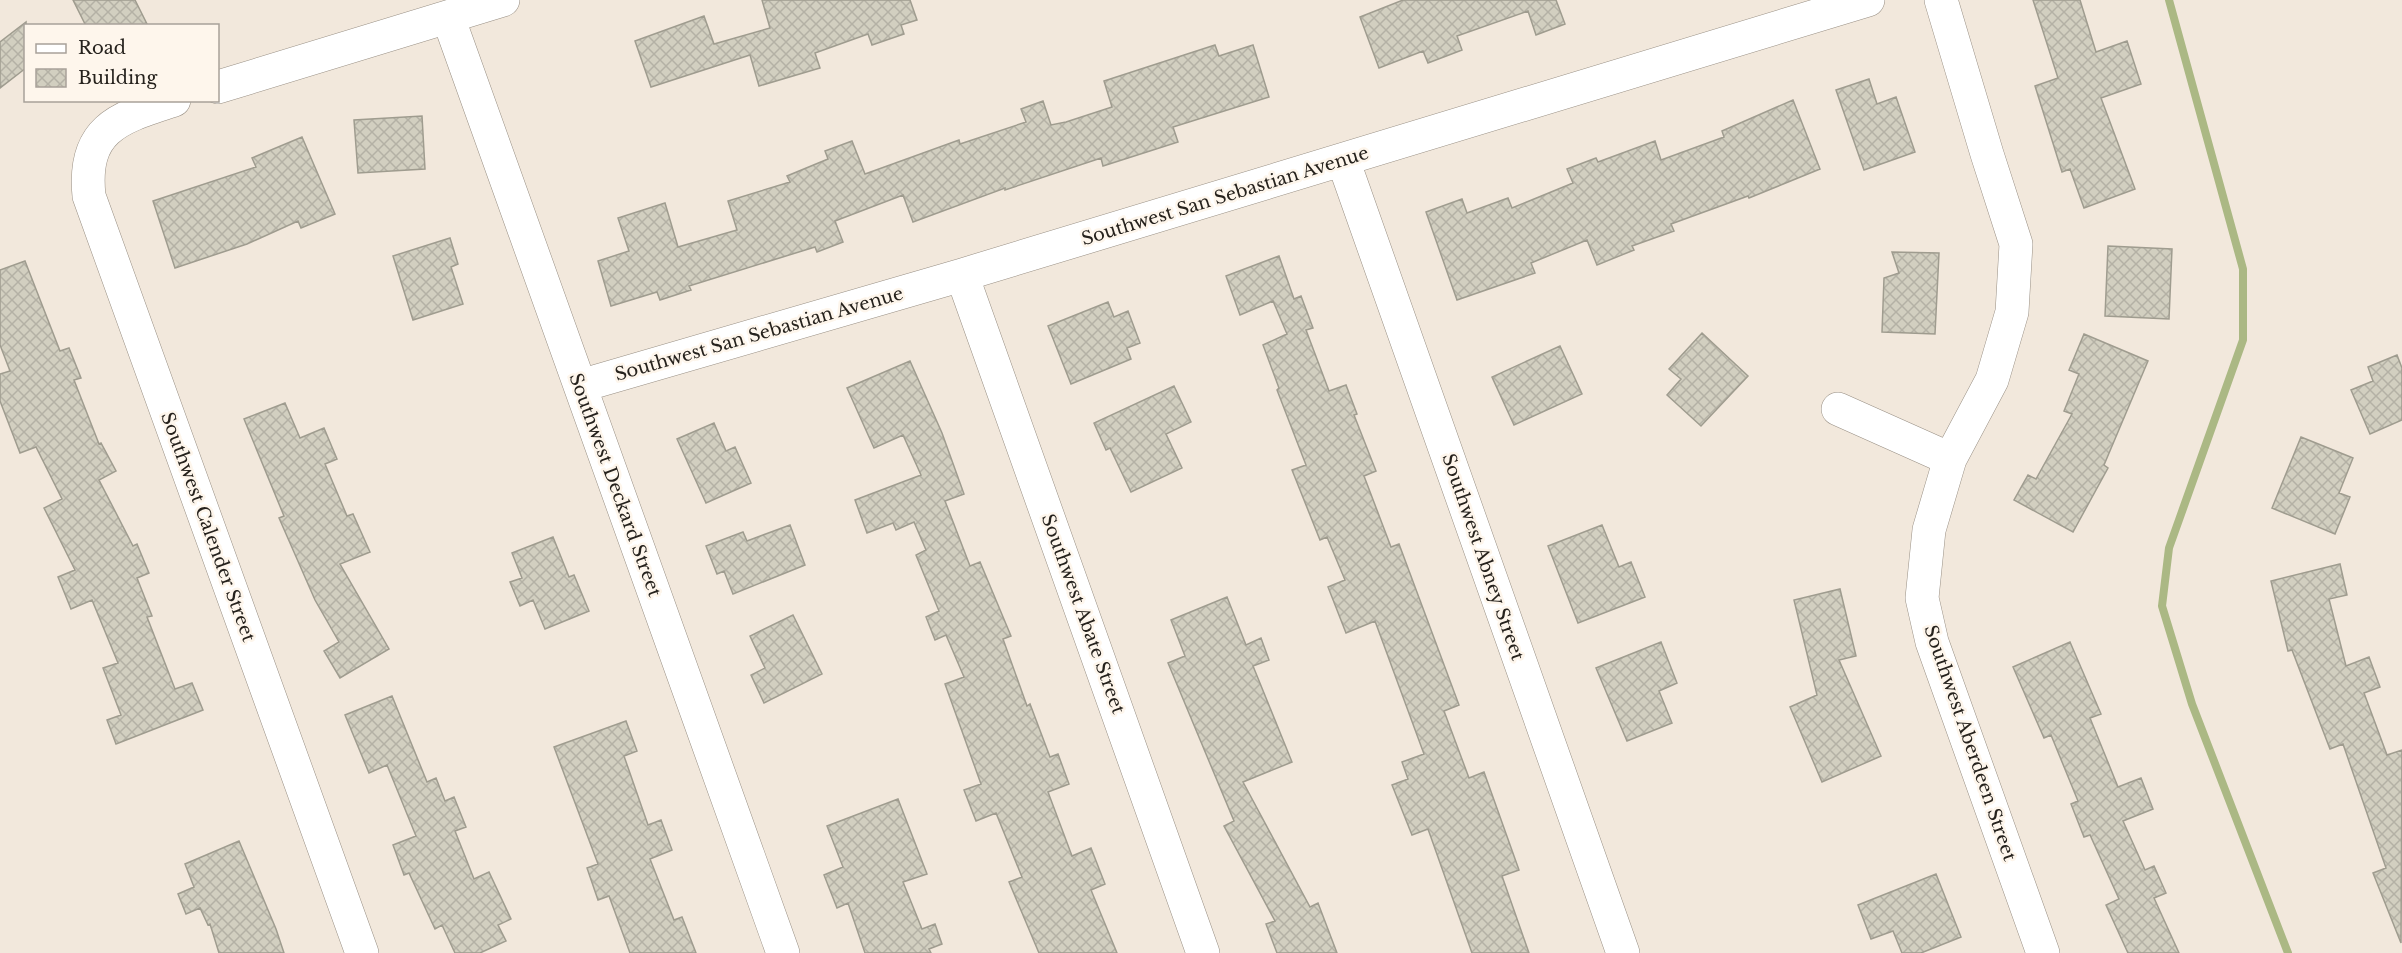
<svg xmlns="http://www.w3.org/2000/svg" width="2402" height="953" font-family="'Libre Baskerville',serif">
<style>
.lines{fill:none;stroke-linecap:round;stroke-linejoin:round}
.stream{stroke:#abb884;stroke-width:8}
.building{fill:url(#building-cross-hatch);stroke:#9f9c8f;stroke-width:1.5}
.minor-casing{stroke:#988f84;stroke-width:34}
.minor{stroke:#fff;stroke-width:33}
.labels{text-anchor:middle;stroke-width:5;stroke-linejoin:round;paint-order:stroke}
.street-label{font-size:18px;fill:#26221d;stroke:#fef6ec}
</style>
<defs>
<pattern id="building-cross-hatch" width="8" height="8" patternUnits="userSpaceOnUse" patternTransform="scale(1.5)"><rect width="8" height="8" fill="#d2cfc0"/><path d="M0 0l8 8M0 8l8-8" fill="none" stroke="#b4b1a5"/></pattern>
</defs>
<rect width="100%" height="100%" fill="#f2e8dc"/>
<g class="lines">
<path class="stream" d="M 2169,0 L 2243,269 L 2243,340 L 2169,548 L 2162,606 L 2192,704 L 2288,953"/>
</g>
<path class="building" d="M 73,0 L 135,0 L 148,26 L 86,26 Z
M 762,0 L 910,0 L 917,20 L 901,25 L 904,34 L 872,45 L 868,34 L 815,53 L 820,68 L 759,86 L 750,55 L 651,87 L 635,41 L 704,16 L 714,44 L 770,28 Z
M 1403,0 L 1556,0 L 1565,24 L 1536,35 L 1528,11 L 1457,36 L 1462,50 L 1428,63 L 1423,51 L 1379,68 L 1360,17 Z
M 2033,0 L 2080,0 L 2096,52 L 2127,41 L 2141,84 L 2101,98 L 2135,189 L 2084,208 L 2070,169 L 2062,172 L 2035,86 L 2058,78 Z
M 26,22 L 26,68 L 0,88 L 0,42 Z
M 1215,45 L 1219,56 L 1253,45 L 1269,97 L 1173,127 L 1178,142 L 1103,166 L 1101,158 L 1005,190 L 1005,188 L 913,222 L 903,195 L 835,221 L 843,242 L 817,252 L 815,247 L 689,286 L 691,290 L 660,300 L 657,292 L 611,306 L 598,261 L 629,251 L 618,218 L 665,203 L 678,247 L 737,230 L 728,201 L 790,182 L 787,176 L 828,159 L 825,151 L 852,141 L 865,174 L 959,140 L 960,144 L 1026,122 L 1021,109 L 1043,101 L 1051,125 L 1066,122 L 1112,107 L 1104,81 Z
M 1869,79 L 1877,104 L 1896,97 L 1915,152 L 1864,170 L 1836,90 Z
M 1793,100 L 1820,169 L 1749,198 L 1748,196 L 1671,224 L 1674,231 L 1632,246 L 1634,250 L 1597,265 L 1587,240 L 1531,263 L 1535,273 L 1457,300 L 1426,212 L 1462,199 L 1467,213 L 1508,198 L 1512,208 L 1573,183 L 1567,169 L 1596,158 L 1598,162 L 1655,141 L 1661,160 L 1724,137 L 1722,131 Z
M 422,116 L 425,169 L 358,173 L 354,120 Z
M 302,137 L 335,214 L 301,228 L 298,221 L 247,244 L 175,268 L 153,201 L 256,167 L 252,158 Z
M 450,238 L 458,264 L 451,267 L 463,304 L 413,320 L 393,256 Z
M 2108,246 L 2172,249 L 2169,319 L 2105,316 Z
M 1892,252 L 1939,253 L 1935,334 L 1882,332 L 1884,278 L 1899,273 Z
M 1279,256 L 1294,299 L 1301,296 L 1313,328 L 1306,330 L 1329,391 L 1346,385 L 1357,414 L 1354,415 L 1376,471 L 1364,476 L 1391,547 L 1399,544 L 1459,705 L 1444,711 L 1469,778 L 1484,772 L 1519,870 L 1502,876 L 1529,953 L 1472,953 L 1428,829 L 1412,835 L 1392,785 L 1408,779 L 1402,762 L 1424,754 L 1375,621 L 1346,633 L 1328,587 L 1345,580 L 1327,537 L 1320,540 L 1292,470 L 1306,465 L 1277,390 L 1279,388 L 1263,345 L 1287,334 L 1273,301 L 1240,315 L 1226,276 Z
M 25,261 L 60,351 L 69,348 L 81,378 L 74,380 L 99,444 L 101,443 L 116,471 L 99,480 L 133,546 L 137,544 L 149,573 L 137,578 L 152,616 L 147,617 L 175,689 L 192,683 L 203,710 L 116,744 L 107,720 L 121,715 L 103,668 L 118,663 L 92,600 L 71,609 L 58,577 L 75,570 L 44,508 L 62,499 L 36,447 L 20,453 L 0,401 L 0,374 L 10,371 L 0,345 L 0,270 Z
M 1108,302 L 1114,317 L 1128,311 L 1140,343 L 1127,348 L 1131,359 L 1071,384 L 1048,326 Z
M 1702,333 L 1748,376 L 1701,426 L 1667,395 L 1681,379 L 1669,369 Z
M 2084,334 L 2148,361 L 2104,465 L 2108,468 L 2073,532 L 2014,500 L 2028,475 L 2036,479 L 2072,414 L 2064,411 L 2079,374 L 2069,370 Z
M 1560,346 L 1582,394 L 1514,425 L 1492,377 Z
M 2397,355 L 2402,368 L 2402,420 L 2370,434 L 2351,390 L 2373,381 L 2368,367 Z
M 910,361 L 942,433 L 964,494 L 945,501 L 970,566 L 980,562 L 1011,636 L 1003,639 L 1027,706 L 1030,704 L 1050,757 L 1058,754 L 1069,784 L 1048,792 L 1072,856 L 1091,848 L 1105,884 L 1091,890 L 1117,953 L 1039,953 L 1009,882 L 1022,877 L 996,813 L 976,821 L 964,790 L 981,784 L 945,684 L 964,677 L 946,635 L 935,640 L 926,617 L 939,611 L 916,555 L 926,550 L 914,522 L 896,530 L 893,523 L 867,533 L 855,500 L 921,475 L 903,435 L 874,448 L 847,388 Z
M 1174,386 L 1191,422 L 1166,434 L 1182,468 L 1131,492 L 1110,448 L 1106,450 L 1094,423 Z
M 285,403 L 300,438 L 324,428 L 337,459 L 325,464 L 347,516 L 353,514 L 370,552 L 340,564 L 389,649 L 340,678 L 324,651 L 339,642 L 315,600 L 279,518 L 284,516 L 244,419 Z
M 714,423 L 726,451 L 735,447 L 751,483 L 706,503 L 677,439 Z
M 2301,437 L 2353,458 L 2339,493 L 2350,497 L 2335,534 L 2272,508 Z
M 790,525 L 805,565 L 733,594 L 724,571 L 717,574 L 706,546 L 743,532 L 747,541 Z
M 1602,525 L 1619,567 L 1631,562 L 1645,597 L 1578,623 L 1548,546 Z
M 553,537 L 569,577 L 574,575 L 589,611 L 545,629 L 533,600 L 520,606 L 510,582 L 522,578 L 512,553 Z
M 2340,564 L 2347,595 L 2329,599 L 2346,666 L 2369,657 L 2380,687 L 2364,693 L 2387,755 L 2402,750 L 2401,943 L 2373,873 L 2386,868 L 2343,744 L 2330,749 L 2292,650 L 2288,651 L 2271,581 Z
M 1840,589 L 1856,656 L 1839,660 L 1881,756 L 1822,782 L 1790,707 L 1817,695 L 1794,600 Z
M 1227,597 L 1246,645 L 1261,638 L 1269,660 L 1253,666 L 1292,762 L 1243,782 L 1310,907 L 1318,903 L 1337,953 L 1277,953 L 1266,924 L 1275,921 L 1224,826 L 1234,821 L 1168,663 L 1185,656 L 1171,620 Z
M 793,615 L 822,674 L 764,703 L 751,675 L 765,668 L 750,636 Z
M 1661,642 L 1677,683 L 1659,691 L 1672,723 L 1627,741 L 1596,668 Z
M 2070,642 L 2101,714 L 2090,718 L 2118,787 L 2141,778 L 2153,809 L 2123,821 L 2145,870 L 2154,866 L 2166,893 L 2154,898 L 2179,953 L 2128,953 L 2106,905 L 2119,899 L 2090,835 L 2084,837 L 2071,804 L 2078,801 L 2051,735 L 2044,738 L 2013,667 Z
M 392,696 L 427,782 L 436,778 L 445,801 L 454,797 L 466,827 L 455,831 L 474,879 L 489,872 L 511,919 L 498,925 L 506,941 L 480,953 L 455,953 L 442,925 L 435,929 L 409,873 L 404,875 L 393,845 L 416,836 L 387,765 L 369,773 L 345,715 Z
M 626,721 L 637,751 L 624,756 L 648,825 L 661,820 L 672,850 L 650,859 L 674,920 L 682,917 L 696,953 L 630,953 L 609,896 L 598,900 L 587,868 L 598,864 L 554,747 Z
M 898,799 L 927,874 L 903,882 L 922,929 L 935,924 L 942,944 L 929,949 L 931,953 L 865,953 L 848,903 L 837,908 L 824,875 L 843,867 L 827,826 Z
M 239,841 L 276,929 L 284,953 L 219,953 L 210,924 L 208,925 L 200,908 L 186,914 L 178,894 L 194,887 L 185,864 Z
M 1936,874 L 1961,937 L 1921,953 L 1902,953 L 1893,931 L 1871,939 L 1858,905 Z"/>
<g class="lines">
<g class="minor-casing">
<path id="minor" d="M 1941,0 L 1987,154 L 2016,244 L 2012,312 L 1992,380 L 1950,459 L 1929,530 L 1922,598 L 1932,642 L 2043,953
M 448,17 L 783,953
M 218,87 L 503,0
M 174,100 C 119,118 82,128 89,196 L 362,953
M 1343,160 L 1623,953
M 962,275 L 1203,953
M 580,386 L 962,275 L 1868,0
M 1838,409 L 1950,459"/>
</g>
<use href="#minor" class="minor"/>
</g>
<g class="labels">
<g class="street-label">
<text transform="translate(1225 196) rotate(-17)" y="6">Southwest San Sebastian Avenue</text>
<text transform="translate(759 334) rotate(-16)" y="6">Southwest San Sebastian Avenue</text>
<text transform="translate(615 485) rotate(70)" y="6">Southwest Deckard Street</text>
<text transform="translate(208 527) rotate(70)" y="6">Southwest Calender Street</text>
<text transform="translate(1483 557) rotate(71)" y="6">Southwest Abney Street</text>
<text transform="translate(1083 614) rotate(70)" y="6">Southwest Abate Street</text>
<text transform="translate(1970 743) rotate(71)" y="6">Southwest Aberdeen Street</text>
</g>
</g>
<rect x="24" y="24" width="195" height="78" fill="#fef6ec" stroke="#a8a199" stroke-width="1.5"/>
<rect x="36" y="44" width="30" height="9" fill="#ffffff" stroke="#a8a199" stroke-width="1.5"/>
<text x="78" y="54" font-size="18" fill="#26221d">Road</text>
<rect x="36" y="69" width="30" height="18" fill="url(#building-cross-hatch)" stroke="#a8a199" stroke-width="1.5"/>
<text x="78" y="84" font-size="18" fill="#26221d">Building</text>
</svg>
